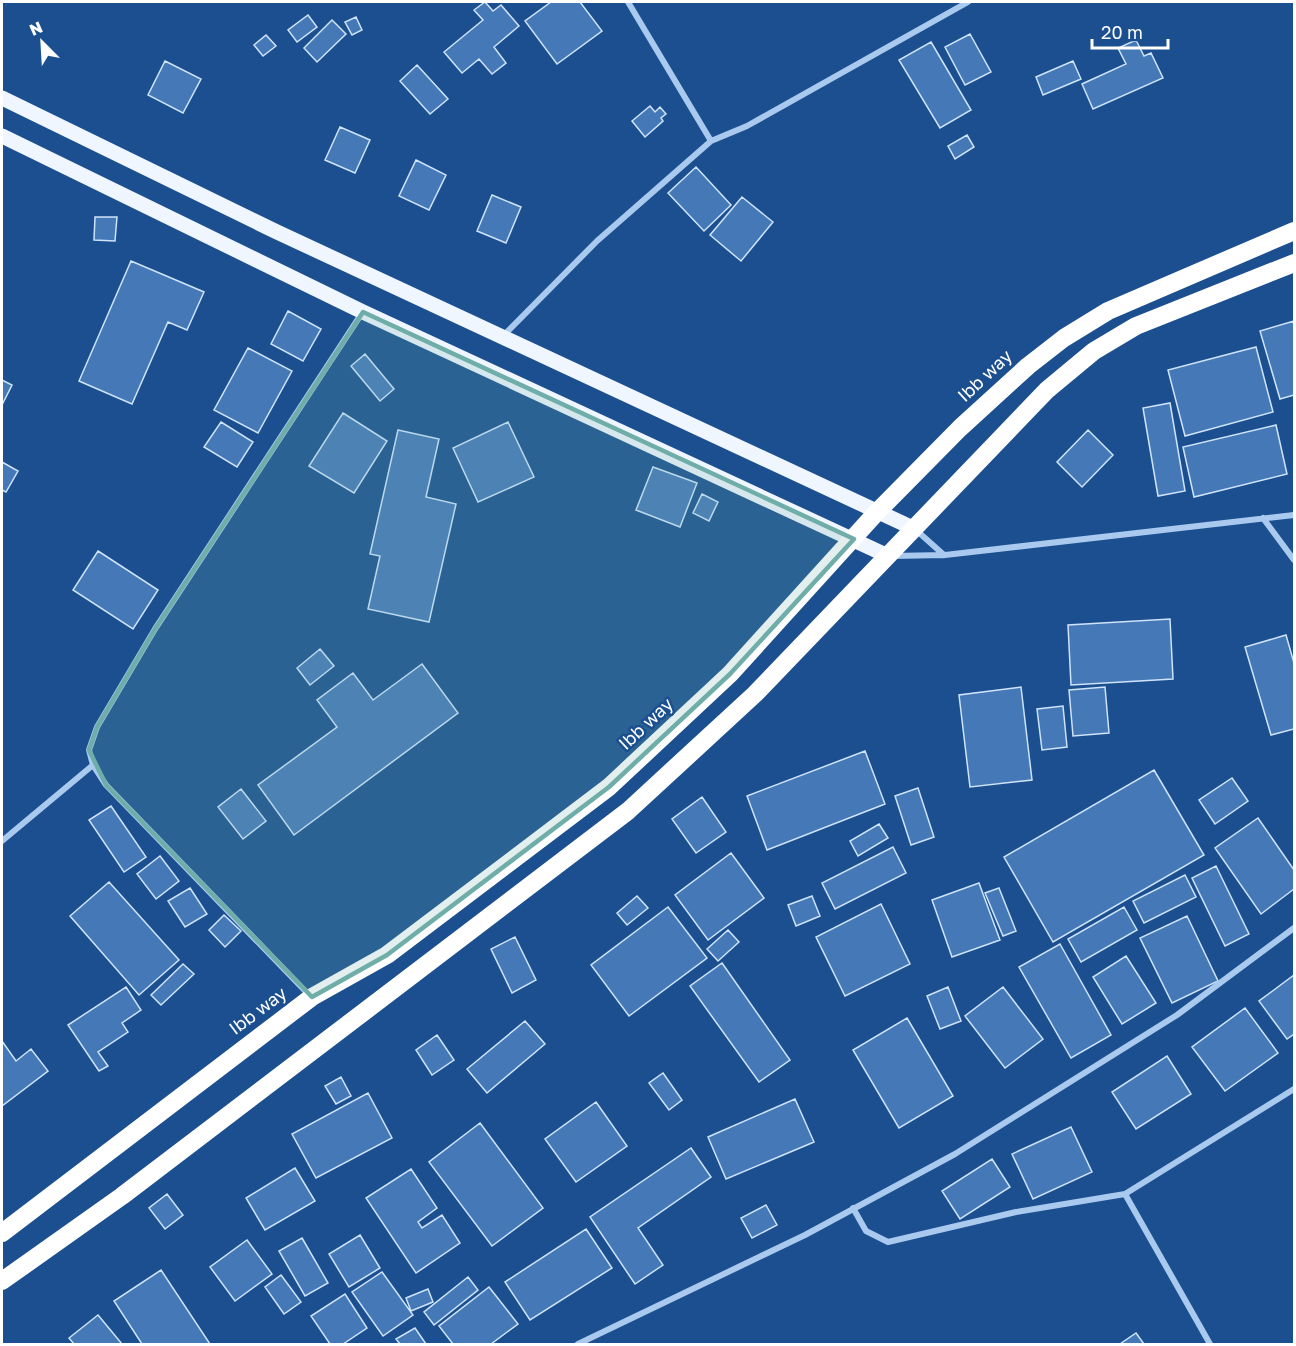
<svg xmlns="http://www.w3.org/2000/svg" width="1296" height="1346" font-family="'Golos Text',sans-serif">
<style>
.building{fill:#4478b7;stroke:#cfe3fa;stroke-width:1.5}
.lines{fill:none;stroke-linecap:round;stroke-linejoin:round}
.street{stroke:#a9c9ee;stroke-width:6}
.primary{stroke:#f0f6ff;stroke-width:15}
.highway{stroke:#fff;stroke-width:18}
.marked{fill:#6fada8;fill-opacity:0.2;stroke:#6fada8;stroke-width:4.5;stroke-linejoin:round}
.labels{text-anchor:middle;stroke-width:5;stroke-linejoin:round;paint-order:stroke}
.street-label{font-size:18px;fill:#fff;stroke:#1b4f8f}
</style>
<rect width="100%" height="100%" fill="#1b4f8f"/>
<path class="building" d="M 485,2 L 493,11 L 501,5 L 519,26 L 494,47 L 506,63 L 492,74 L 479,59 L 462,73 L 444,52 L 483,20 L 474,10 Z
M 551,2 L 580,2 L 602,31 L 557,64 L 525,21 Z
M 308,15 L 317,27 L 297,42 L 288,30 Z
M 356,17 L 362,30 L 352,35 L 345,22 Z
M 332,20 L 346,34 L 317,62 L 304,48 Z
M 970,34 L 991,72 L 965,85 L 945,47 Z
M 266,35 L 276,46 L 263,56 L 254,45 Z
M 1136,40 L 1144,56 L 1151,53 L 1163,78 L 1093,109 L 1082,84 L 1126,64 L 1118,48 Z
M 931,42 L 971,110 L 940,128 L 899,60 Z
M 165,61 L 201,79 L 183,113 L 148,95 Z
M 1073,61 L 1081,79 L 1043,95 L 1036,77 Z
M 417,65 L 448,99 L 430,114 L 400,81 Z
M 650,106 L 655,112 L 660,107 L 666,114 L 661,118 L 663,121 L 645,137 L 632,121 Z
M 340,127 L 370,140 L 355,173 L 325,160 Z
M 967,135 L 974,147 L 955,159 L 948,146 Z
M 416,160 L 446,175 L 429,210 L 399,196 Z
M 696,167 L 731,205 L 704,231 L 668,193 Z
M 492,195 L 521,207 L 506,243 L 477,231 Z
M 742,197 L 773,222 L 741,261 L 710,235 Z
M 95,217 L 117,217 L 115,241 L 94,240 Z
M 131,261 L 204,292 L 187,330 L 168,322 L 132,404 L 79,381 Z
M 288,311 L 321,329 L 303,361 L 271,344 Z
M 1294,321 L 1294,395 L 1280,399 L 1260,331 Z
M 1256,347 L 1273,412 L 1185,436 L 1168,370 Z
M 248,348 L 292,371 L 258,433 L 214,410 Z
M 365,354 L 394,389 L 380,401 L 351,366 Z
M 2,380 L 12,385 L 2,405 Z
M 1170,403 L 1185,491 L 1158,496 L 1143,408 Z
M 343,413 L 387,441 L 354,493 L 309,466 Z
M 221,422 L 253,442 L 237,467 L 204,447 Z
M 508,422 L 534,477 L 478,502 L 453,448 Z
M 1276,425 L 1287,474 L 1194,497 L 1183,447 Z
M 398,430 L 439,439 L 426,497 L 456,504 L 429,622 L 368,609 L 380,556 L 370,554 Z
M 1088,430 L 1113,455 L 1082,487 L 1057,462 Z
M 2,462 L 18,471 L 6,492 L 2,490 Z
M 653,467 L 697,483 L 680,527 L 636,510 Z
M 702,494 L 718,502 L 709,521 L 693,513 Z
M 98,551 L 158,590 L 133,629 L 73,590 Z
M 1170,619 L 1173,679 L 1071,685 L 1068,625 Z
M 1286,635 L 1294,663 L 1294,729 L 1271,735 L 1245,647 Z
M 320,649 L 334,666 L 310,685 L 297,668 Z
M 422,664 L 458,713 L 294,835 L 258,785 L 337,727 L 317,700 L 353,673 L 373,700 Z
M 1021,687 L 1032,780 L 970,787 L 959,695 Z
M 1105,687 L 1109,733 L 1073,736 L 1069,690 Z
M 1063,706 L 1067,747 L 1042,750 L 1037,709 Z
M 865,751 L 885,804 L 767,850 L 747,796 Z
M 1154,770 L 1204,855 L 1053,942 L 1004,857 Z
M 1232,778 L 1248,801 L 1215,824 L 1199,800 Z
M 918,788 L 934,837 L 911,845 L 895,796 Z
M 241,789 L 266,821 L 243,839 L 218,807 Z
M 702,797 L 726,832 L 696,853 L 672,819 Z
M 111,806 L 146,857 L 124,872 L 89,820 Z
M 1258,818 L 1294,870 L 1294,889 L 1261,914 L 1215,848 Z
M 879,824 L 888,838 L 858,856 L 850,841 Z
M 893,847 L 906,873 L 835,909 L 822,883 Z
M 731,853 L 764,898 L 708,940 L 675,895 Z
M 160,856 L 179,881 L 156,899 L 137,874 Z
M 1216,866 L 1249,934 L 1225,946 L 1192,878 Z
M 1185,875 L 1196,897 L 1144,923 L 1133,901 Z
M 109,882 L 179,960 L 139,995 L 70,916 Z
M 979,883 L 1000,940 L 952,957 L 932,900 Z
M 190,888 L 207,914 L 185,927 L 168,901 Z
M 999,888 L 1016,931 L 1003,936 L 985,893 Z
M 637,896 L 648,908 L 627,925 L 617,913 Z
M 812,896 L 820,916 L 796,926 L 788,905 Z
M 881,904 L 910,964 L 845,996 L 816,937 Z
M 668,907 L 707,958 L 629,1016 L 591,965 Z
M 1124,907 L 1137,930 L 1081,962 L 1068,939 Z
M 224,915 L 241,931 L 225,947 L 209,930 Z
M 1187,916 L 1218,981 L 1172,1003 L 1140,938 Z
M 728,930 L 739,942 L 718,961 L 707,949 Z
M 515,937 L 536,980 L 512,993 L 491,949 Z
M 1060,944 L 1111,1035 L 1071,1058 L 1019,967 Z
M 1126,956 L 1156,1003 L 1122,1024 L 1093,977 Z
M 722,963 L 790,1060 L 759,1082 L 690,986 Z
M 183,964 L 194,974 L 161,1005 L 151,995 Z
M 1294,975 L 1294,1034 L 1287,1039 L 1259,1001 Z
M 126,987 L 141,1010 L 122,1023 L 128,1032 L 98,1052 L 108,1066 L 99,1071 L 68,1025 Z
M 948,987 L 961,1021 L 940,1029 L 927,996 Z
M 1003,987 L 1043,1039 L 1005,1068 L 965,1016 Z
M 1245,1008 L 1278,1053 L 1225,1091 L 1192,1047 Z
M 907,1018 L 953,1096 L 899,1128 L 853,1050 Z
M 525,1021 L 545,1044 L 487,1093 L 467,1069 Z
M 437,1035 L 454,1060 L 432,1075 L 416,1050 Z
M 2,1041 L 16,1061 L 31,1049 L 48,1071 L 2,1106 Z
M 1167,1056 L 1191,1094 L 1136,1129 L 1112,1092 Z
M 663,1073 L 682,1100 L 669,1110 L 649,1083 Z
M 341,1077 L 351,1096 L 336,1104 L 325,1086 Z
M 368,1093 L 392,1138 L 316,1178 L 292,1134 Z
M 795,1099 L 814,1142 L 726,1179 L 708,1137 Z
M 596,1102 L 627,1146 L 576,1182 L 545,1139 Z
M 480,1123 L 543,1208 L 492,1246 L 429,1162 Z
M 1071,1127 L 1092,1172 L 1033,1199 L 1012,1154 Z
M 691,1148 L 711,1177 L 638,1228 L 663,1265 L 635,1284 L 590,1217 Z
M 992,1159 L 1010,1187 L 960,1219 L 942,1191 Z
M 295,1168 L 315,1201 L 265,1230 L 246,1198 Z
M 411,1169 L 437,1208 L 418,1222 L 422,1228 L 442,1215 L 460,1243 L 416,1273 L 366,1198 Z
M 167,1194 L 183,1215 L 165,1229 L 149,1208 Z
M 766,1205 L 777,1225 L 752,1238 L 741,1218 Z
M 586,1229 L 612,1268 L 530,1320 L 505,1282 Z
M 360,1235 L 380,1268 L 349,1287 L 329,1254 Z
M 302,1238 L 328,1283 L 305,1296 L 279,1251 Z
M 247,1240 L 272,1274 L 235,1301 L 210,1267 Z
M 161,1270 L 210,1344 L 142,1344 L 114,1301 Z
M 382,1272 L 413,1315 L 383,1336 L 352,1292 Z
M 281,1275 L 301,1302 L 284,1314 L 265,1287 Z
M 468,1277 L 478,1290 L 434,1325 L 424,1312 Z
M 489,1287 L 518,1324 L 491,1344 L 453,1344 L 439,1326 Z
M 428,1289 L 433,1302 L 411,1311 L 406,1298 Z
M 345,1294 L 367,1328 L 343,1344 L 330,1344 L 311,1316 Z
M 98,1315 L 122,1344 L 74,1344 L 69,1338 Z
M 415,1328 L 426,1344 L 400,1344 L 396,1339 Z
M 1136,1333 L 1144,1344 L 1120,1344 Z"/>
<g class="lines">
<path class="street" d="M 628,2 L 711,141
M 502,337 L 597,241 L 711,141 L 747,126 L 968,2
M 1263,518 L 1294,560
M 916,530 L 944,555
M 892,556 L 945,555 L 1294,515
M 2,841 L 93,765
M 311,997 L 106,785 L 93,765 L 89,750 L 97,727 L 155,629 L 362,313
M 1125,1194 L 1210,1344
M 853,1208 L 866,1231 L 888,1242 L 1016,1212 L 1125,1194 L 1294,1089
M 578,1344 L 805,1235 L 955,1154 L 1177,1015 L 1294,928"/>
<path class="primary" d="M 2,98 L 277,232 L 915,529
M 2,136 L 363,312 L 888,556"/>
<path class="highway" d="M 2,1233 L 312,997 L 387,955 L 609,787 L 730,674 L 876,513 L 960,428 L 1028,366 L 1064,338 L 1108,311 L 1294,231
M 2,1281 L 122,1196 L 628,811 L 755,694 L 1047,390 L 1094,351 L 1136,326 L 1294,263"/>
</g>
<path class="marked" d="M 363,312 L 854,539 L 730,674 L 609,787 L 387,955 L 312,997 L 106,785 L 89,750 L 97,727 L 155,629 Z"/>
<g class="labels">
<g class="street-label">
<text transform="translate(985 376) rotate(-43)" y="6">Ibb way</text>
<text transform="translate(646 724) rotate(-43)" y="6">Ibb way</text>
<text transform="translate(258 1011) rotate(-37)" y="6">Ibb way</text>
</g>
</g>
<rect width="1296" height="1346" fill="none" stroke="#ffffff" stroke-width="6"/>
<g transform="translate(42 42) rotate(336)" stroke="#1b4f8f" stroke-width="4.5" paint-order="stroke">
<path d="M0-4.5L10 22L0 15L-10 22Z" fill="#ffffff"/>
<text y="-9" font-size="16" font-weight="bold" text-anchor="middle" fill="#ffffff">N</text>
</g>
<path d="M1092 39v9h76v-9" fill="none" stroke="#ffffff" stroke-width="3"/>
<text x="1101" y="39" font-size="18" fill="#ffffff" stroke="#1b4f8f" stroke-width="4.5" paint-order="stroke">20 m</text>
</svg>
